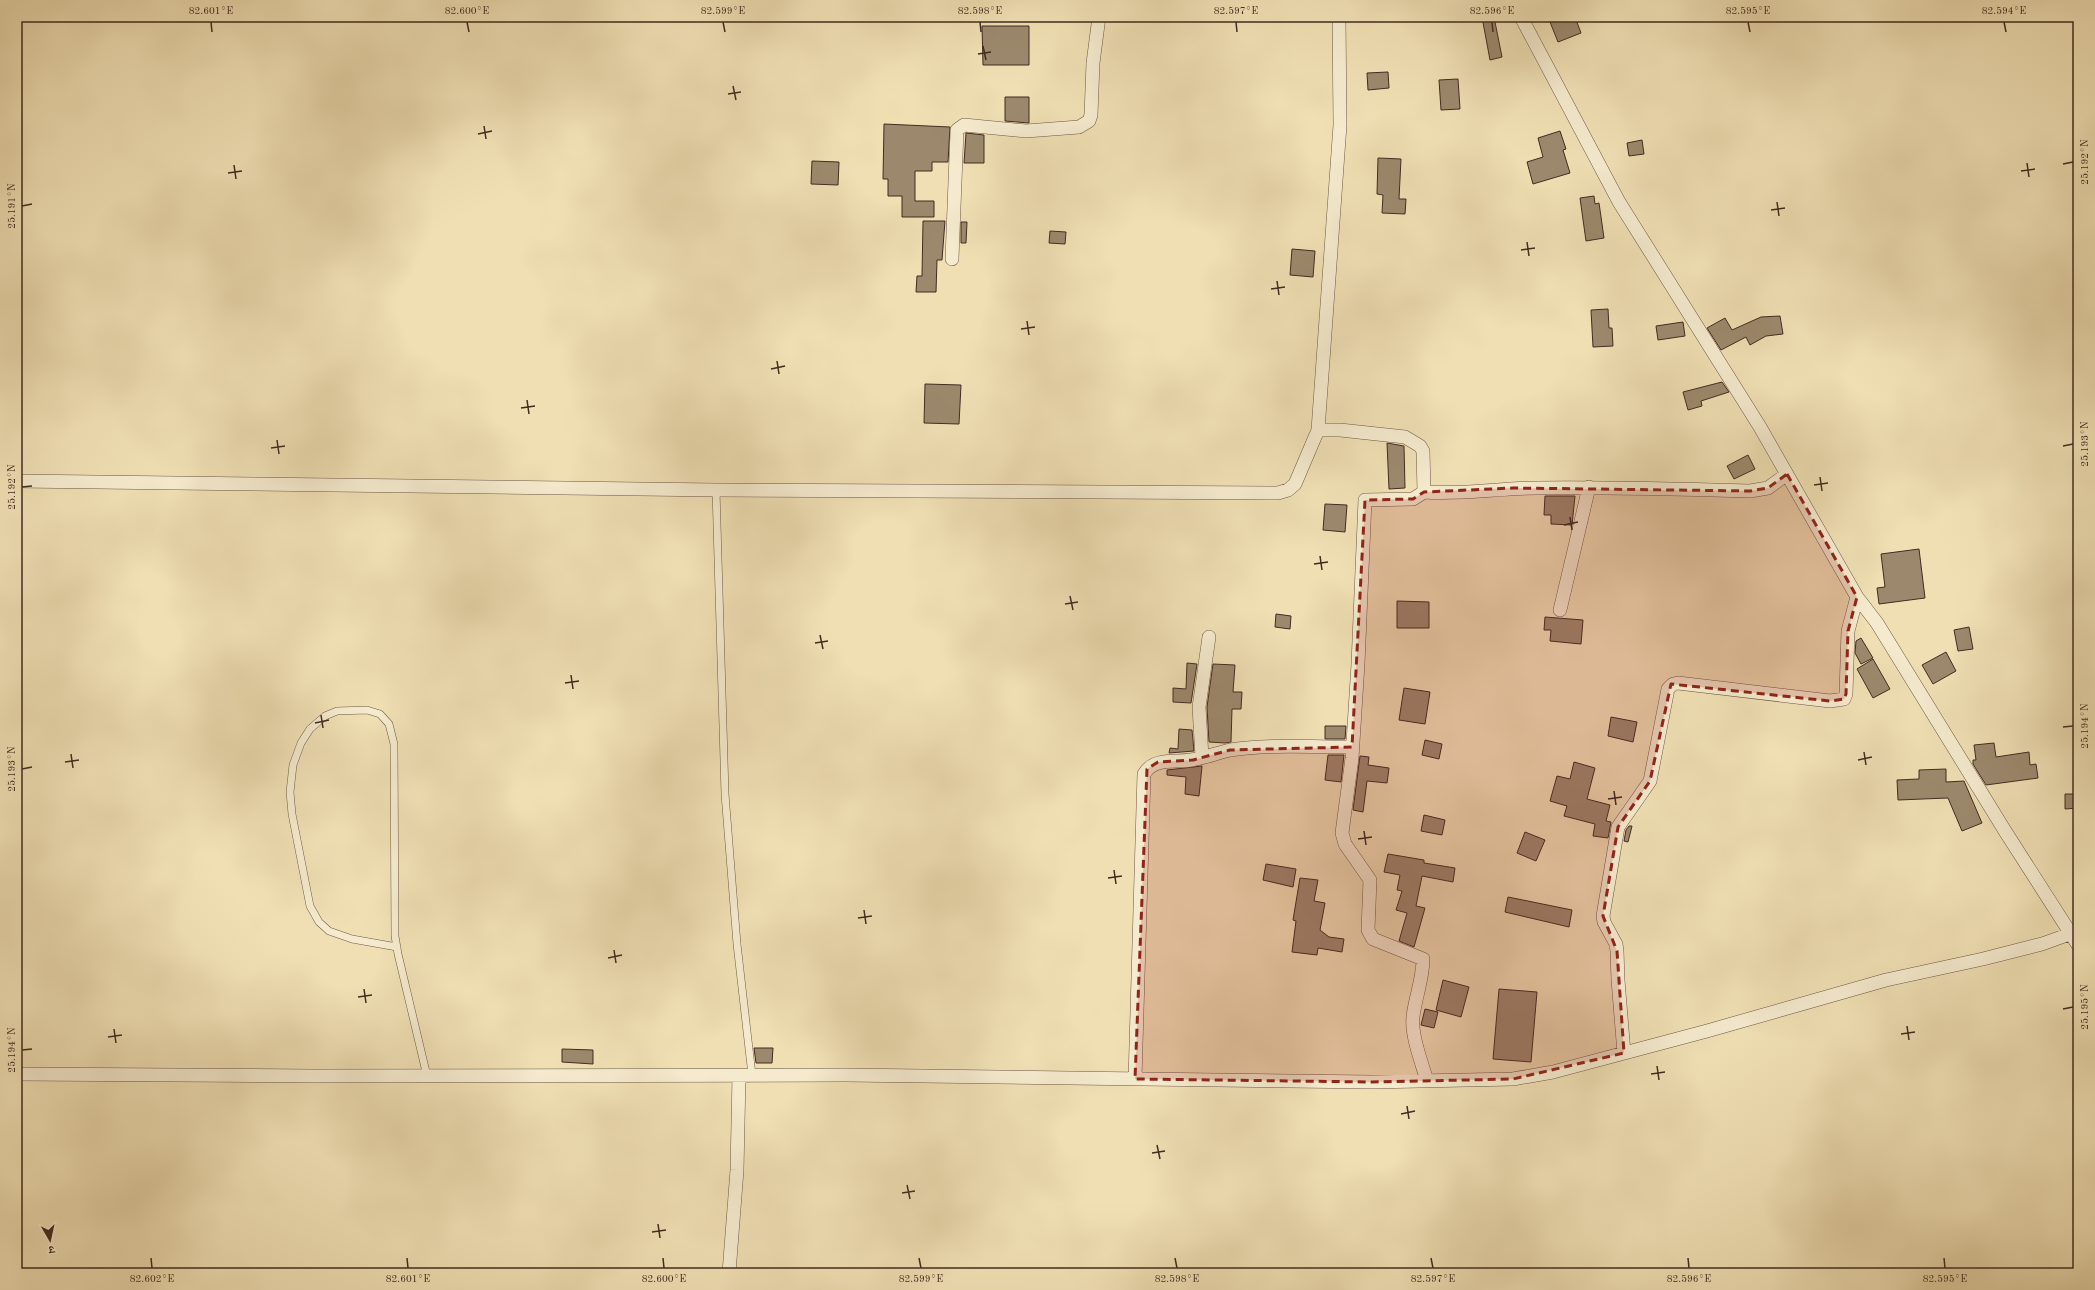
<svg xmlns="http://www.w3.org/2000/svg" width="2095" height="1290" font-family="'Old Standard TT','Noto Serif Devanagari',serif">
<style>
.building{fill:#9c896d;stroke:#422b21}
.lines{fill:none;stroke-linecap:round;stroke-linejoin:round}
.lane-casing{stroke:#6d5846;stroke-width:8}
.street-casing{stroke:#6d5846;stroke-width:14}
.lane{stroke:#f5eace;stroke-width:7}
.street{stroke:#f5eace;stroke-width:13}
.marked{fill:#8f2418;fill-opacity:0.2;stroke:#8f2418;stroke-width:3;stroke-dasharray:8 5;stroke-linejoin:round}
.ticks{fill:none;stroke:#422b21;stroke-width:1.5}
.neatline{fill:none;stroke:#422b21;stroke-width:1.5}
.ticks-label{font-size:10px;text-anchor:middle;fill:#422b21}
</style>
<rect width="100%" height="100%" fill="#efdfb3"/>
<filter id="stains"><feTurbulence type="fractalNoise" baseFrequency=".005" numOctaves="4"/><feColorMatrix values="0 0 0 0 .2 0 0 0 0 .09 0 0 0 0 .02 0 0 0 .5 -.17"/></filter>
<radialGradient id="worn" r=".72"><stop offset=".6" stop-color="#630" stop-opacity="0"/><stop offset="1" stop-color="#630" stop-opacity=".3"/></radialGradient>
<path class="building" d="M 1482,17 L 1494,17 L 1502,57 L 1490,60 Z
M 1548,17 L 1575,17 L 1581,33 L 1558,42 Z
M 982,26 L 1029,26 L 1029,65 L 983,65 Z
M 1388,72 L 1389,88 L 1368,90 L 1367,73 Z
M 1458,79 L 1460,109 L 1441,110 L 1439,80 Z
M 1005,97 L 1029,97 L 1029,123 L 1005,121 Z
M 884,124 L 950,127 L 948,162 L 932,162 L 932,171 L 915,171 L 915,201 L 934,201 L 934,217 L 902,217 L 902,196 L 888,196 L 888,179 L 883,179 Z
M 1560,131 L 1566,149 L 1563,150 L 1570,173 L 1533,184 L 1527,162 L 1543,157 L 1538,138 Z
M 966,133 L 984,135 L 984,163 L 964,163 Z
M 1642,140 L 1644,154 L 1629,156 L 1627,143 Z
M 1378,158 L 1401,159 L 1399,199 L 1406,199 L 1405,214 L 1382,213 L 1383,195 L 1377,194 Z
M 812,161 L 839,162 L 838,185 L 811,184 Z
M 1594,196 L 1595,204 L 1599,203 L 1604,238 L 1586,241 L 1580,198 Z
M 923,221 L 945,221 L 942,260 L 937,260 L 936,292 L 916,292 L 917,276 L 922,276 Z
M 961,222 L 967,222 L 966,243 L 961,243 Z
M 1050,231 L 1066,232 L 1065,244 L 1049,243 Z
M 1292,249 L 1315,251 L 1313,277 L 1290,275 Z
M 1608,309 L 1609,328 L 1612,328 L 1613,346 L 1593,347 L 1591,310 Z
M 1780,316 L 1783,334 L 1766,336 L 1750,345 L 1746,337 L 1721,350 L 1707,328 L 1725,318 L 1732,330 L 1761,317 Z
M 1683,322 L 1685,336 L 1658,340 L 1656,326 Z
M 1722,382 L 1729,392 L 1701,401 L 1702,406 L 1688,410 L 1683,392 Z
M 925,384 L 961,385 L 959,424 L 924,423 Z
M 1387,443 L 1404,446 L 1405,488 L 1389,489 Z
M 1748,455 L 1755,469 L 1734,479 L 1727,466 Z
M 1545,496 L 1575,496 L 1572,525 L 1551,524 L 1551,515 L 1544,515 Z
M 1325,504 L 1347,505 L 1345,532 L 1323,530 Z
M 1919,549 L 1925,598 L 1879,604 L 1877,588 L 1885,587 L 1881,554 Z
M 1397,601 L 1429,602 L 1429,628 L 1397,628 Z
M 1276,614 L 1291,616 L 1290,629 L 1275,627 Z
M 1545,617 L 1583,620 L 1581,644 L 1550,641 L 1551,630 L 1544,630 Z
M 1969,627 L 1973,649 L 1958,651 L 1954,630 Z
M 1861,638 L 1873,658 L 1861,664 L 1855,653 L 1856,641 Z
M 1946,652 L 1956,671 L 1933,684 L 1922,665 Z
M 1873,659 L 1890,689 L 1873,698 L 1857,669 Z
M 1187,663 L 1197,664 L 1191,703 L 1173,702 L 1173,688 L 1186,689 Z
M 1213,664 L 1235,665 L 1233,692 L 1242,692 L 1241,709 L 1232,709 L 1231,742 L 1225,743 L 1209,742 L 1207,707 Z
M 1404,688 L 1430,692 L 1425,724 L 1399,720 Z
M 1611,717 L 1637,722 L 1633,742 L 1608,736 Z
M 1325,726 L 1346,726 L 1345,739 L 1325,739 Z
M 1179,729 L 1192,730 L 1194,751 L 1169,753 L 1170,748 L 1178,749 Z
M 1425,740 L 1442,744 L 1439,759 L 1422,755 Z
M 1994,743 L 1996,757 L 2029,752 L 2030,765 L 2036,764 L 2038,778 L 1986,785 L 1973,764 L 1973,760 L 1976,760 L 1974,745 Z
M 1328,755 L 1344,755 L 1341,782 L 1325,780 Z
M 1360,756 L 1369,757 L 1368,765 L 1389,768 L 1387,783 L 1367,781 L 1363,812 L 1353,810 Z
M 1574,762 L 1595,768 L 1587,799 L 1610,805 L 1606,821 L 1611,822 L 1608,838 L 1593,836 L 1595,824 L 1564,816 L 1567,806 L 1550,801 L 1557,776 L 1570,779 Z
M 1202,766 L 1199,796 L 1185,794 L 1186,777 L 1167,775 L 1167,770 Z
M 1946,769 L 1946,782 L 1964,781 L 1982,823 L 1962,831 L 1948,798 L 1898,800 L 1897,780 L 1919,779 L 1919,770 Z
M 2065,794 L 2078,794 L 2078,808 L 2065,809 Z
M 1424,815 L 1445,820 L 1442,835 L 1421,831 Z
M 1629,826 L 1632,826 L 1628,842 L 1624,841 L 1626,830 Z
M 1525,832 L 1545,840 L 1536,861 L 1517,853 Z
M 1388,854 L 1424,860 L 1424,863 L 1455,868 L 1453,882 L 1422,876 L 1416,906 L 1425,908 L 1414,947 L 1399,941 L 1407,913 L 1396,910 L 1402,891 L 1397,890 L 1400,875 L 1384,872 Z
M 1266,864 L 1296,869 L 1293,887 L 1263,880 Z
M 1300,878 L 1318,880 L 1314,901 L 1325,903 L 1320,930 L 1329,937 L 1344,939 L 1342,952 L 1318,948 L 1317,955 L 1292,952 L 1296,921 L 1293,920 Z
M 1508,897 L 1572,910 L 1569,927 L 1505,912 Z
M 1443,980 L 1469,987 L 1461,1017 L 1436,1010 Z
M 1499,989 L 1537,992 L 1531,1062 L 1493,1059 Z
M 1425,1009 L 1438,1012 L 1434,1028 L 1421,1025 Z
M 754,1048 L 773,1048 L 772,1063 L 756,1063 Z
M 562,1049 L 593,1050 L 593,1064 L 562,1062 Z"/>
<g class="lines">
<g class="lane-casing">
<path id="lane" d="M 716,490 L 725,794 L 737,944 L 752,1075
M 397,947 L 352,939 L 329,931 L 319,922 L 310,906 L 292,814 L 290,792 L 293,765 L 301,743 L 310,729 L 325,716 L 337,711 L 367,710 L 380,714 L 389,724 L 394,744 L 395,936 L 398,954 L 427,1076"/>
</g>
<g class="street-casing">
<path id="street" d="M 1521,17 L 1619,202 L 1760,427 L 1857,597 L 1877,623 L 2005,831 L 2078,945
M 952,259 L 957,130 L 964,125 L 1026,131 L 1079,127 L 1089,121 L 1091,115 L 1093,63 L 1099,17
M 1318,430 L 1340,430 L 1405,437 L 1420,446 L 1423,451 L 1424,492 C 1461,495 1500,488 1537,488 C 1608,487 1679,489 1750,491 L 1768,488 L 1787,474
M 17,481 L 716,490 L 1278,493 L 1288,490 L 1295,484 L 1318,430 L 1340,125 L 1339,17
M 1424,492 L 1413,499 L 1365,500 L 1358,664 L 1352,758 L 1342,833 L 1345,844 L 1370,880 L 1368,930 L 1373,939 L 1423,959 C 1423,979 1415,998 1413,1017 C 1411,1036 1422,1063 1427,1081
M 1560,610 L 1589,487
M 1202,757 L 1199,707 L 1209,637
M 1624,1053 L 1618,980 L 1617,951 L 1616,944 L 1604,922 L 1603,916 L 1618,827 L 1650,781 L 1668,689 L 1673,684 L 1678,683 L 1830,701 L 1844,699 L 1846,694 L 1848,631 L 1857,597
M 17,1074 L 312,1076 L 847,1075 L 1372,1082 L 1513,1079 L 1553,1072 L 1707,1031 L 1886,980 L 1983,959 L 2042,944 L 2078,931
M 1135,1079 L 1144,774 C 1154,757 1175,763 1191,760 C 1204,758 1217,753 1230,750 C 1270,744 1312,747 1352,747
M 729,1273 L 737,1170 L 739,1076 L 748,1076"/>
</g>
<use href="#lane" class="lane"/>
<use href="#street" class="street"/>
</g>
<path class="marked" d="M 1787,474 L 1857,597 L 1848,631 L 1846,694 L 1844,699 L 1830,701 L 1671,684 L 1650,781 L 1618,827 L 1603,916 L 1617,951 L 1624,1053 L 1513,1079 L 1372,1082 L 1135,1079 L 1147,769 L 1158,762 L 1193,760 L 1230,750 L 1352,747 L 1365,500 L 1413,499 L 1424,492 L 1513,488 L 1750,491 L 1768,488 Z"/>
<path class="ticks" d="M 211,22 L 212,32M 467,22 L 469,32M 723,22 L 725,32M 980,22 L 981,32M 1236,22 L 1237,32M 1492,22 L 1493,32M 1748,22 L 1750,32M 2004,22 L 2006,32M 983,46 L 986,60M 978,54 L 991,52M 733,86 L 736,100M 728,94 L 741,92M 484,126 L 486,139M 478,134 L 492,131M 2027,163 L 2029,177M 2063,164 L 2073,162M 234,165 L 236,179M 2021,171 L 2035,169M 228,173 L 242,171M 1777,202 L 1779,216M 22,206 L 32,204M 1771,210 L 1785,208M 1527,242 L 1529,256M 1521,250 L 1535,248M 1277,281 L 1279,295M 1271,289 L 1285,287M 1027,321 L 1029,335M 1021,329 L 1035,327M 777,361 L 779,374M 771,369 L 785,366M 527,400 L 529,414M 521,408 L 535,406M 277,440 L 279,454M 2063,446 L 2073,444M 271,448 L 285,446M 1820,477 L 1822,491M 1814,485 L 1828,483M 22,487 L 32,486M 1570,517 L 1572,530M 1564,525 L 1578,522M 1320,556 L 1322,570M 1314,564 L 1328,562M 1070,596 L 1073,610M 1065,604 L 1078,602M 820,635 L 823,649M 815,643 L 828,641M 571,675 L 573,689M 565,683 L 579,681M 321,715 L 323,728M 315,723 L 329,720M 2063,727 L 2073,726M 1864,752 L 1866,765M 71,754 L 73,768M 1858,760 L 1872,757M 65,762 L 79,760M 22,769 L 32,767M 1614,791 L 1616,805M 1608,799 L 1622,797M 1364,831 L 1366,845M 1358,839 L 1372,837M 1114,870 L 1116,884M 1108,878 L 1122,876M 864,910 L 866,924M 858,918 L 872,916M 614,950 L 616,963M 608,958 L 622,955M 364,989 L 366,1003M 358,997 L 372,995M 2063,1009 L 2073,1007M 1907,1026 L 1909,1040M 114,1029 L 116,1043M 1901,1034 L 1915,1032M 108,1037 L 122,1035M 22,1050 L 32,1049M 1657,1066 L 1659,1080M 1651,1074 L 1665,1072M 1407,1106 L 1409,1119M 1401,1114 L 1415,1111M 1157,1145 L 1160,1159M 1152,1153 L 1165,1151M 907,1185 L 910,1199M 902,1193 L 915,1191M 658,1224 L 660,1238M 652,1232 L 666,1230M 151,1258 L 152,1268M 407,1258 L 408,1268M 663,1258 L 664,1268M 919,1258 L 921,1268M 1175,1258 L 1177,1268M 1431,1258 L 1433,1268M 1688,1258 L 1689,1268M 1944,1258 L 1945,1268"/>
<rect width="2095" height="1290" fill="none" stroke="#efdfb3" stroke-width="44"/>
<g transform="translate(50 1240) rotate(171)" stroke="#f5eace" stroke-width="3" paint-order="stroke">
<path d="M0-3L7 15L0 10L-7 15Z" fill="#422b21"/>
<text y="-6" font-size="11" font-weight="bold" text-anchor="middle" fill="#422b21">उ</text>
</g>
<rect x="22" y="22" width="2051" height="1246" class="neatline"/>
<g class="ticks-label">
<text x="211" y="14">82.601°E</text>
<text x="467" y="14">82.600°E</text>
<text x="723" y="14">82.599°E</text>
<text x="980" y="14">82.598°E</text>
<text x="1236" y="14">82.597°E</text>
<text x="1492" y="14">82.596°E</text>
<text x="1748" y="14">82.595°E</text>
<text x="2004" y="14">82.594°E</text>
<text transform="translate(2084 162) rotate(-90)" y="4">25.192°N</text>
<text transform="translate(11 206) rotate(-90)" y="4">25.191°N</text>
<text transform="translate(2084 444) rotate(-90)" y="4">25.193°N</text>
<text transform="translate(11 487) rotate(-90)" y="4">25.192°N</text>
<text transform="translate(2084 726) rotate(-90)" y="4">25.194°N</text>
<text transform="translate(11 769) rotate(-90)" y="4">25.193°N</text>
<text transform="translate(2084 1007) rotate(-90)" y="4">25.195°N</text>
<text transform="translate(11 1050) rotate(-90)" y="4">25.194°N</text>
<text x="152" y="1282">82.602°E</text>
<text x="408" y="1282">82.601°E</text>
<text x="664" y="1282">82.600°E</text>
<text x="921" y="1282">82.599°E</text>
<text x="1177" y="1282">82.598°E</text>
<text x="1433" y="1282">82.597°E</text>
<text x="1689" y="1282">82.596°E</text>
<text x="1945" y="1282">82.595°E</text>
</g>
<rect width="100%" height="100%" filter="url(#stains)"/>
<rect width="100%" height="100%" fill="url(#worn)"/>
</svg>
